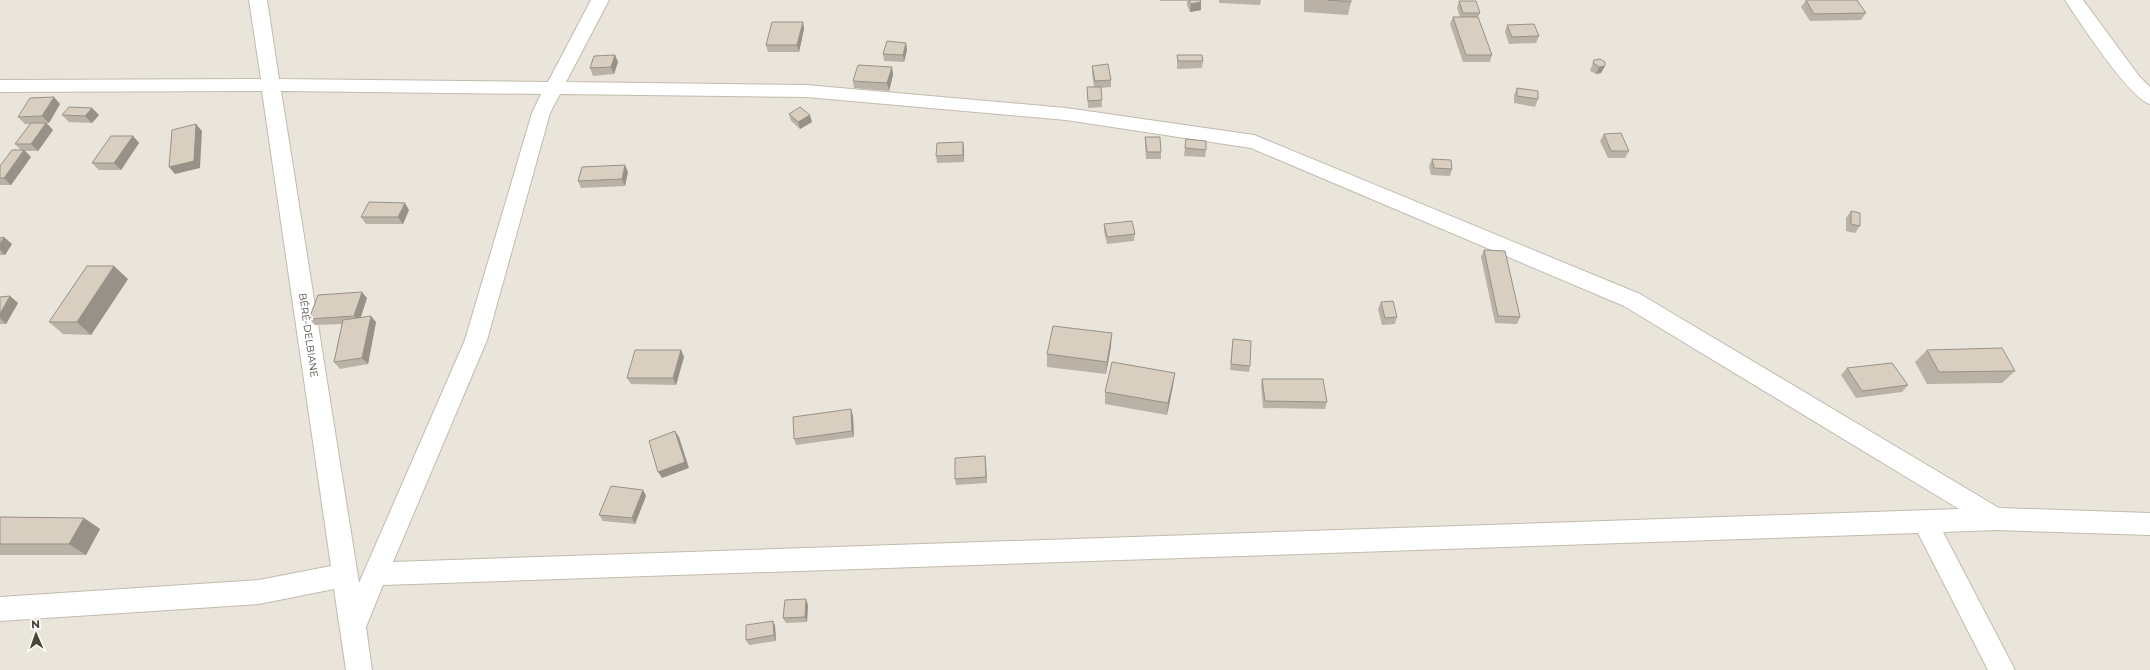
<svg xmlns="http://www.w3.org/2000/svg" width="2150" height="670" font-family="Montserrat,sans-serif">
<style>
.residential{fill:#eae5da}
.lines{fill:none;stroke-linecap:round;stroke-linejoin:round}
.minor-casing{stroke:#c2bbae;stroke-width:2}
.minor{fill:#fff;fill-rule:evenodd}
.wall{fill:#bab2a6}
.shaded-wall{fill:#979187}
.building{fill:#d8cfc1;stroke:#979187}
.labels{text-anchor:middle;stroke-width:3.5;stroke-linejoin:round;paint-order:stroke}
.street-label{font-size:10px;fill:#4b4439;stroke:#fff}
</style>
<rect width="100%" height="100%" fill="#f6f3ec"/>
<path class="residential" d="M 0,0 L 2150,0 L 2150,670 L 0,670 Z"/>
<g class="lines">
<g class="minor-casing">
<path id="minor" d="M 249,0 L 267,0 L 279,79 L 548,82 L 591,0 L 609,0 L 566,82 L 806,85 L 1066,108 L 1254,135 L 1640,294 L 1999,508 L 2150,513 L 2150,535 L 1996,530 L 1943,532 L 2015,670 L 1988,670 L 1918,533 L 383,585 L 366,627 L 372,670 L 346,670 L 334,589 L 259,604 L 0,621 L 0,597 L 259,580 L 331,566 L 262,91 L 0,92 L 0,80 L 261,79 ZM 281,91 L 541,94 L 532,113 L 465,340 L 359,583 ZM 560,94 L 806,97 L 1066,120 L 1251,148 L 1624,306 L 1959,509 L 393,562 L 487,340 L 550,113 Z
M 2065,0 L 2083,0 L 2139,76 L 2150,87 L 2150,104 C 2129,98 2079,21 2065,0 Z"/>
</g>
<use href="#minor" class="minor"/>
</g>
<path class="wall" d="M 1160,0 L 1200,0 L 1201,10 L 1190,12 L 1187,5 L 1187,1 L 1160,1 Z
M 1219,0 L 1261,0 L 1260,5 L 1219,3 Z
M 1304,0 L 1351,0 L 1351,2 L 1348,15 L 1304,12 Z
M 1806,0 L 1866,13 L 1861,20 L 1810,21 L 1801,7 Z
M 1459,1 L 1480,13 L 1478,17 L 1492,55 L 1490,62 L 1463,62 L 1450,24 L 1453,17 L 1460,17 L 1457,8 Z
M 803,22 L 804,29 L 799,52 L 768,52 L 766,45 Z
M 1507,25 L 1539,36 L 1536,43 L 1509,44 L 1505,32 Z
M 906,43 L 907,50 L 904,62 L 884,61 L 883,54 Z
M 615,55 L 618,62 L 614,74 L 593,76 L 590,68 Z
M 1177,55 L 1203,61 L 1202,68 L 1177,69 Z
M 1594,60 L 1605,66 L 1601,73 L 1596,74 L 1590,71 Z
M 1092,66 L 1111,80 L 1111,87 L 1101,88 L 1102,107 L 1088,108 L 1087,87 L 1094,87 L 1092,73 Z
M 892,67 L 893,75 L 889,91 L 854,88 L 853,81 Z
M 1517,88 L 1538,99 L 1535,107 L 1514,103 L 1514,95 Z
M 60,104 L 49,123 L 47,123 L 53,130 L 38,151 L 25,151 L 31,157 L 11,185 L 0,185 L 0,166 L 21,150 L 15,144 L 30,124 L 25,124 L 18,117 Z
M 92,108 L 99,115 L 92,123 L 69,122 L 62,115 Z
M 789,114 L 812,122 L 800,129 L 791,121 Z
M 1604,134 L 1629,151 L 1625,158 L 1608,158 L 1600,141 Z
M 133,136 L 139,143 L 121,170 L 99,170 L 92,163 Z
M 1145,137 L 1161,152 L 1161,159 L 1146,159 L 1145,144 Z
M 1186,139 L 1206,150 L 1205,157 L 1184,156 Z
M 963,142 L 964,149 L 964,162 L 937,163 L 936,156 Z
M 1432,159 L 1452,169 L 1450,176 L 1431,175 L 1429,166 Z
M 628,172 L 625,186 L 581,188 L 578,181 Z
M 409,210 L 403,224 L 366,224 L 361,217 Z
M 1851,211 L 1860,226 L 1855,233 L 1846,231 L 1846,218 Z
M 1104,224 L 1135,234 L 1134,241 L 1107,244 L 1104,231 Z
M 0,238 L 12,244 L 5,255 L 0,255 Z
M 1484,250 L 1520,317 L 1517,324 L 1495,323 L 1481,257 Z
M 128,279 L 91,335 L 63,334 L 49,322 Z
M 10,296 L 18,303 L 6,324 L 0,324 L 0,297 Z
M 367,298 L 361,317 L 376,322 L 368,364 L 340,369 L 334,362 L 342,324 L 315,325 L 309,319 Z
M 1381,302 L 1397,317 L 1395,324 L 1382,325 L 1378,309 Z
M 1233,339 L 1250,366 L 1249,372 L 1230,370 L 1232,346 Z
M 1111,346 L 1106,374 L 1047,367 L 1047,354 Z
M 681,350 L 684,357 L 676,385 L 631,384 L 627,378 Z
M 1927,350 L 2015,371 L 2002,383 L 1927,384 L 1915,362 Z
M 1847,368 L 1908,385 L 1902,392 L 1856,398 L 1841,375 Z
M 1262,379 L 1327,402 L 1325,409 L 1263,408 L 1261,385 Z
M 1173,386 L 1167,415 L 1105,404 L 1105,392 Z
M 851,409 L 853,416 L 854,437 L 796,445 L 794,439 Z
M 985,456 L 987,483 L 956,485 L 955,479 Z
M 643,490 L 646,496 L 635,524 L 603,521 L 599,515 Z
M 0,517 L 84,518 L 100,529 L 86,555 L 0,555 Z
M 806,599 L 808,605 L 807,622 L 786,623 L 783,618 Z
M 773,621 L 775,626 L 776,641 L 749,645 L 746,640 Z"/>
<path class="shaded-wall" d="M 1201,2 L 1201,10 L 1190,12 L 1191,4 Z
M 803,22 L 804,29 L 799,52 L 797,45 Z
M 906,43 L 907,50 L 904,62 L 903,55 Z
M 615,55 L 618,62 L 614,74 L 611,67 Z
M 1605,66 L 1601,73 L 1596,74 L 1599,67 Z
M 892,67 L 893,75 L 889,91 L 887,83 Z
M 54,97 L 60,104 L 49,123 L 42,116 Z
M 92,108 L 99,115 L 92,123 L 85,116 Z
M 810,115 L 812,122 L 800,129 L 798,122 Z
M 46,123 L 53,130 L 38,151 L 31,144 Z
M 196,124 L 202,131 L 200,168 L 175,174 L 169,167 Z
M 133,136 L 139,143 L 121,170 L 114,163 Z
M 963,142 L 964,149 L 964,162 L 963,155 Z
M 24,150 L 31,157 L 11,185 L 4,178 Z
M 625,165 L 628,172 L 625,186 L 622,179 Z
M 405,203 L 409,210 L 403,224 L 398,217 Z
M 4,237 L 12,244 L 5,255 L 0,250 L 0,244 Z
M 114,266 L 128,279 L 91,335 L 77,322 Z
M 362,292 L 367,298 L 359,322 L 354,316 Z
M 10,296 L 18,303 L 6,324 L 0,318 L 0,314 Z
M 371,316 L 376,322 L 368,364 L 362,358 Z
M 1112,333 L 1111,346 L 1106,374 L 1107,362 Z
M 681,350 L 684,357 L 676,385 L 673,378 Z
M 1175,373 L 1173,386 L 1167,415 L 1168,403 Z
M 851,409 L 853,416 L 854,437 L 852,431 Z
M 675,431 L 679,437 L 689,468 L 662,478 L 658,472 Z
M 985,456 L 986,462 L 987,483 L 986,477 Z
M 643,490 L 646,496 L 635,524 L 632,518 Z
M 84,518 L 100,529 L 86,555 L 69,544 Z
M 806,599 L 808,605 L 807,622 L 805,617 Z
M 773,621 L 775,626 L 776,641 L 774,635 Z"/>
<path class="building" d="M 1189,0 L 1200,0 L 1201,2 L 1191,4 Z
M 1328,0 L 1351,0 L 1351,2 Z
M 1806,0 L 1857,0 L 1866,13 L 1814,14 Z
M 1459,1 L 1476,1 L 1480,13 L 1463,13 Z
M 1453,17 L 1478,17 L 1492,55 L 1466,55 Z
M 772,22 L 803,22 L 797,45 L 766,45 Z
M 1534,24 L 1539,36 L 1512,37 L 1507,25 Z
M 887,41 L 906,43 L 903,55 L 883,54 Z
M 615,55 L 611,67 L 590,68 L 594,56 Z
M 1177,55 L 1202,55 L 1203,61 L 1178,61 Z
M 1600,59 L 1605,62 L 1605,66 L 1599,67 L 1593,63 L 1594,60 Z
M 1108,64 L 1111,80 L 1095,81 L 1092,66 Z
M 858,65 L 892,67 L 887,83 L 853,81 Z
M 1087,87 L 1101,87 L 1102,100 L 1088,101 Z
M 1517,88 L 1538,91 L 1538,99 L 1517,96 Z
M 54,97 L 42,116 L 18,117 L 30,98 Z
M 69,107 L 92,108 L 85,116 L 62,115 Z
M 800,107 L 810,115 L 798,122 L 789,114 Z
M 31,123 L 46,123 L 31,144 L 15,144 Z
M 196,124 L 194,161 L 169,167 L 172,130 Z
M 1621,133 L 1629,151 L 1611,151 L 1604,134 Z
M 111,136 L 133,136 L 114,163 L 92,163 Z
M 1145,137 L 1160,137 L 1161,152 L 1147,152 Z
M 1186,139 L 1206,141 L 1206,150 L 1185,148 Z
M 963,142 L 963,155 L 936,156 L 937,143 Z
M 12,150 L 24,150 L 4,178 L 0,178 L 0,166 Z
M 1432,159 L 1451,160 L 1452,169 L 1434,168 Z
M 625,165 L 622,179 L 578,181 L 582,167 Z
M 369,202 L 405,203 L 398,217 L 361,217 Z
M 1851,211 L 1860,213 L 1860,226 L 1851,224 Z
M 1132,221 L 1135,234 L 1107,237 L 1104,224 Z
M 4,237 L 0,244 L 0,238 Z
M 1484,250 L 1505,251 L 1520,317 L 1498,316 Z
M 87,266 L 114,266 L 77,322 L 49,322 Z
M 362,292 L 354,316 L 309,319 L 318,295 Z
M 10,296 L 0,314 L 0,297 Z
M 1393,301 L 1397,317 L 1385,318 L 1381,302 Z
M 371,316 L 362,358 L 334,362 L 343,320 Z
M 1053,326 L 1112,333 L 1107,362 L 1047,354 Z
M 1233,339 L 1251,341 L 1250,366 L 1231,364 Z
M 2002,348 L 2015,371 L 1939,372 L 1927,350 Z
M 635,350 L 681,350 L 673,378 L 627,378 Z
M 1112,362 L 1175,373 L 1168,403 L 1105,392 Z
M 1892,363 L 1908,385 L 1862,391 L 1847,368 Z
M 1262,379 L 1323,379 L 1327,402 L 1265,401 Z
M 851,409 L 852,431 L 794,439 L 793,417 Z
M 675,431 L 685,462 L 658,472 L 649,441 Z
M 985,456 L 986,477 L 955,479 L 955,458 Z
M 611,486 L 643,490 L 632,518 L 599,515 Z
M 0,517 L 84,518 L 69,544 L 0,544 Z
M 806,599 L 805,617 L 783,618 L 785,600 Z
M 773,621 L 774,635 L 746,640 L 746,625 Z"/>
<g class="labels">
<g class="street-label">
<text transform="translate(309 335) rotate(82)" y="4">BÉRÉ-DELBIANE</text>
</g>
</g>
<g transform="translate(36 634) rotate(358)" stroke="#ffffff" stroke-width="3" paint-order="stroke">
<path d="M0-3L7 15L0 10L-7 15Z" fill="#4b4439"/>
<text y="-6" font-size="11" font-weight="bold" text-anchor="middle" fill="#4b4439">N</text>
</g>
</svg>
